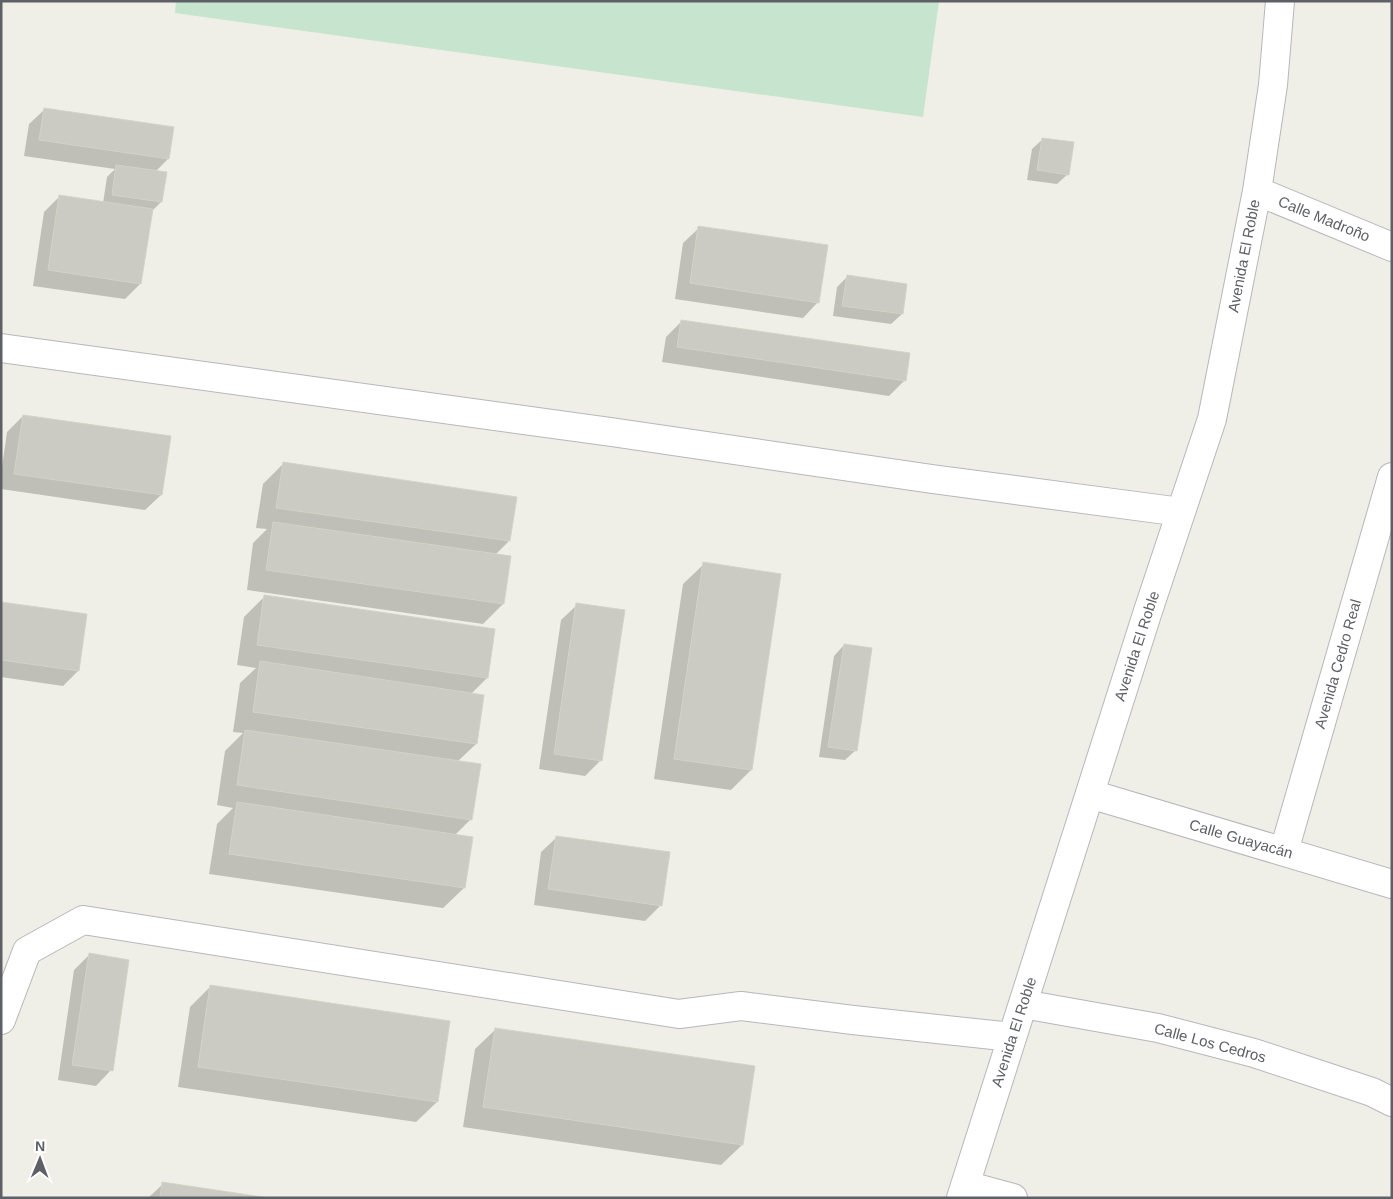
<svg xmlns="http://www.w3.org/2000/svg" width="1393" height="1199" font-family="Helvetica,sans-serif">
<style>
.green{fill:#c6e4ce}
.shadow{fill:#0003}
.building{fill:#cbcac3;stroke:#d3d3c6}
.lines{fill:none;stroke-linecap:round;stroke-linejoin:round}
.minor-casing{stroke:#b7b7bc;stroke-width:30}
.minor{stroke:#fff;stroke-width:28}
.labels{text-anchor:middle;stroke-width:5;stroke-linejoin:round;paint-order:stroke}
.street-label{font-size:15px;fill:#5e6066;stroke:#fff}
</style>
<rect width="100%" height="100%" fill="#efefe7"/>
<path class="green" d="M 176,1 L 939,1 L 923,117 L 175,13 Z"/>
<path class="shadow" d="M 45,109 L 168,159 L 155,172 L 161,202 L 151,212 L 140,284 L 125,299 L 33,286 L 44,212 L 59,197 L 103,203 L 107,177 L 115,169 L 24,156 L 29,124 Z
M 1043,139 L 1068,174 L 1057,184 L 1027,180 L 1032,149 Z
M 699,228 L 818,302 L 803,318 L 675,299 L 683,243 Z
M 847,277 L 906,285 L 902,314 L 891,324 L 833,316 L 837,287 Z
M 682,321 L 905,380 L 889,396 L 662,362 L 666,337 Z
M 23,416 L 161,495 L 145,510 L 1,489 L 1,474 L 7,432 Z
M 283,464 L 509,541 L 495,555 L 503,604 L 483,624 L 247,590 L 253,543 L 267,529 L 256,528 L 263,484 Z
M 704,564 L 780,575 L 751,770 L 731,790 L 654,779 L 683,584 Z
M 265,596 L 494,630 L 487,678 L 471,694 L 483,696 L 476,744 L 457,762 L 471,819 L 455,835 L 471,838 L 464,888 L 443,908 L 209,874 L 217,824 L 233,808 L 217,805 L 225,751 L 243,733 L 233,732 L 240,683 L 256,668 L 237,665 L 244,617 Z
M 1,603 L 78,671 L 63,686 L 1,677 Z
M 577,605 L 601,760 L 585,776 L 539,769 L 561,620 Z
M 844,645 L 856,750 L 845,760 L 819,757 L 834,656 Z
M 557,837 L 661,905 L 645,921 L 534,905 L 541,852 Z
M 89,955 L 111,1070 L 96,1086 L 58,1080 L 74,970 Z
M 210,987 L 437,1102 L 416,1122 L 178,1087 L 190,1007 Z
M 496,1029 L 742,1145 L 721,1165 L 463,1127 L 475,1049 Z
M 163,1184 L 260,1198 L 148,1198 Z"/>
<path class="building" d="M 44,108 L 174,127 L 169,159 L 39,140 Z
M 1042,138 L 1074,142 L 1069,175 L 1037,170 Z
M 116,165 L 167,172 L 162,202 L 112,195 Z
M 59,195 L 153,209 L 141,284 L 48,270 Z
M 698,226 L 828,245 L 819,303 L 690,283 Z
M 847,275 L 907,284 L 903,314 L 842,306 Z
M 681,320 L 910,353 L 906,381 L 677,347 Z
M 23,415 L 171,436 L 162,495 L 14,474 Z
M 283,462 L 517,497 L 510,541 L 276,508 Z
M 273,522 L 511,556 L 504,604 L 266,570 Z
M 703,562 L 781,574 L 752,770 L 674,759 Z
M 264,595 L 495,629 L 488,678 L 257,645 Z
M 1,602 L 87,614 L 79,671 L 1,660 Z
M 576,603 L 625,610 L 602,761 L 554,754 Z
M 844,644 L 872,648 L 857,751 L 828,747 Z
M 260,661 L 484,695 L 477,744 L 253,712 Z
M 245,730 L 481,764 L 472,820 L 237,785 Z
M 237,802 L 473,837 L 465,888 L 229,854 Z
M 556,836 L 670,852 L 662,906 L 548,889 Z
M 89,953 L 129,960 L 113,1071 L 72,1065 Z
M 210,985 L 450,1021 L 438,1102 L 198,1067 Z
M 495,1028 L 755,1066 L 743,1145 L 483,1107 Z
M 162,1182 L 269,1198 L 160,1198 Z"/>
<g class="lines">
<g class="minor-casing">
<path id="minor" d="M 1257,191 L 1392,247
M 1,348 L 611,432 L 932,479 L 1181,512
M 1090,794 L 1392,884
M 1284,851 L 1392,477
M 1023,1004 L 1158,1028 L 1254,1053 L 1372,1092 L 1392,1102
M 1,1020 L 27,951 L 83,920 L 679,1014 L 741,1006 L 853,1020 L 1012,1037
M 965,1185 L 1013,1198
M 961,1198 L 1148,611 L 1212,419 L 1257,191 L 1273,85 L 1280,1"/>
</g>
<use href="#minor" class="minor"/>
</g>
<g class="labels">
<g class="street-label">
<text transform="translate(1324 219) rotate(22)" y="5">Calle Madroño</text>
<text transform="translate(1244 256) rotate(-79)" y="5">Avenida El Roble</text>
<text transform="translate(1137 646) rotate(-72)" y="5">Avenida El Roble</text>
<text transform="translate(1338 664) rotate(-74)" y="5">Avenida Cedro Real</text>
<text transform="translate(1241 839) rotate(16)" y="5">Calle Guayacán</text>
<text transform="translate(1014 1032) rotate(-72)" y="5">Avenida El Roble</text>
<text transform="translate(1210 1043) rotate(15)" y="5">Calle Los Cedros</text>
</g>
</g>
<rect width="1393" height="1199" fill="none" stroke="#5e6066" stroke-width="5"/>
<g transform="translate(40 1159) rotate(1)" stroke="#ffffff" stroke-width="4" paint-order="stroke">
<path d="M0-4L9 19L0 12L-9 19Z" fill="#5e6066"/>
<text y="-8" font-size="14" font-weight="bold" text-anchor="middle" fill="#5e6066">N</text>
</g>
</svg>
